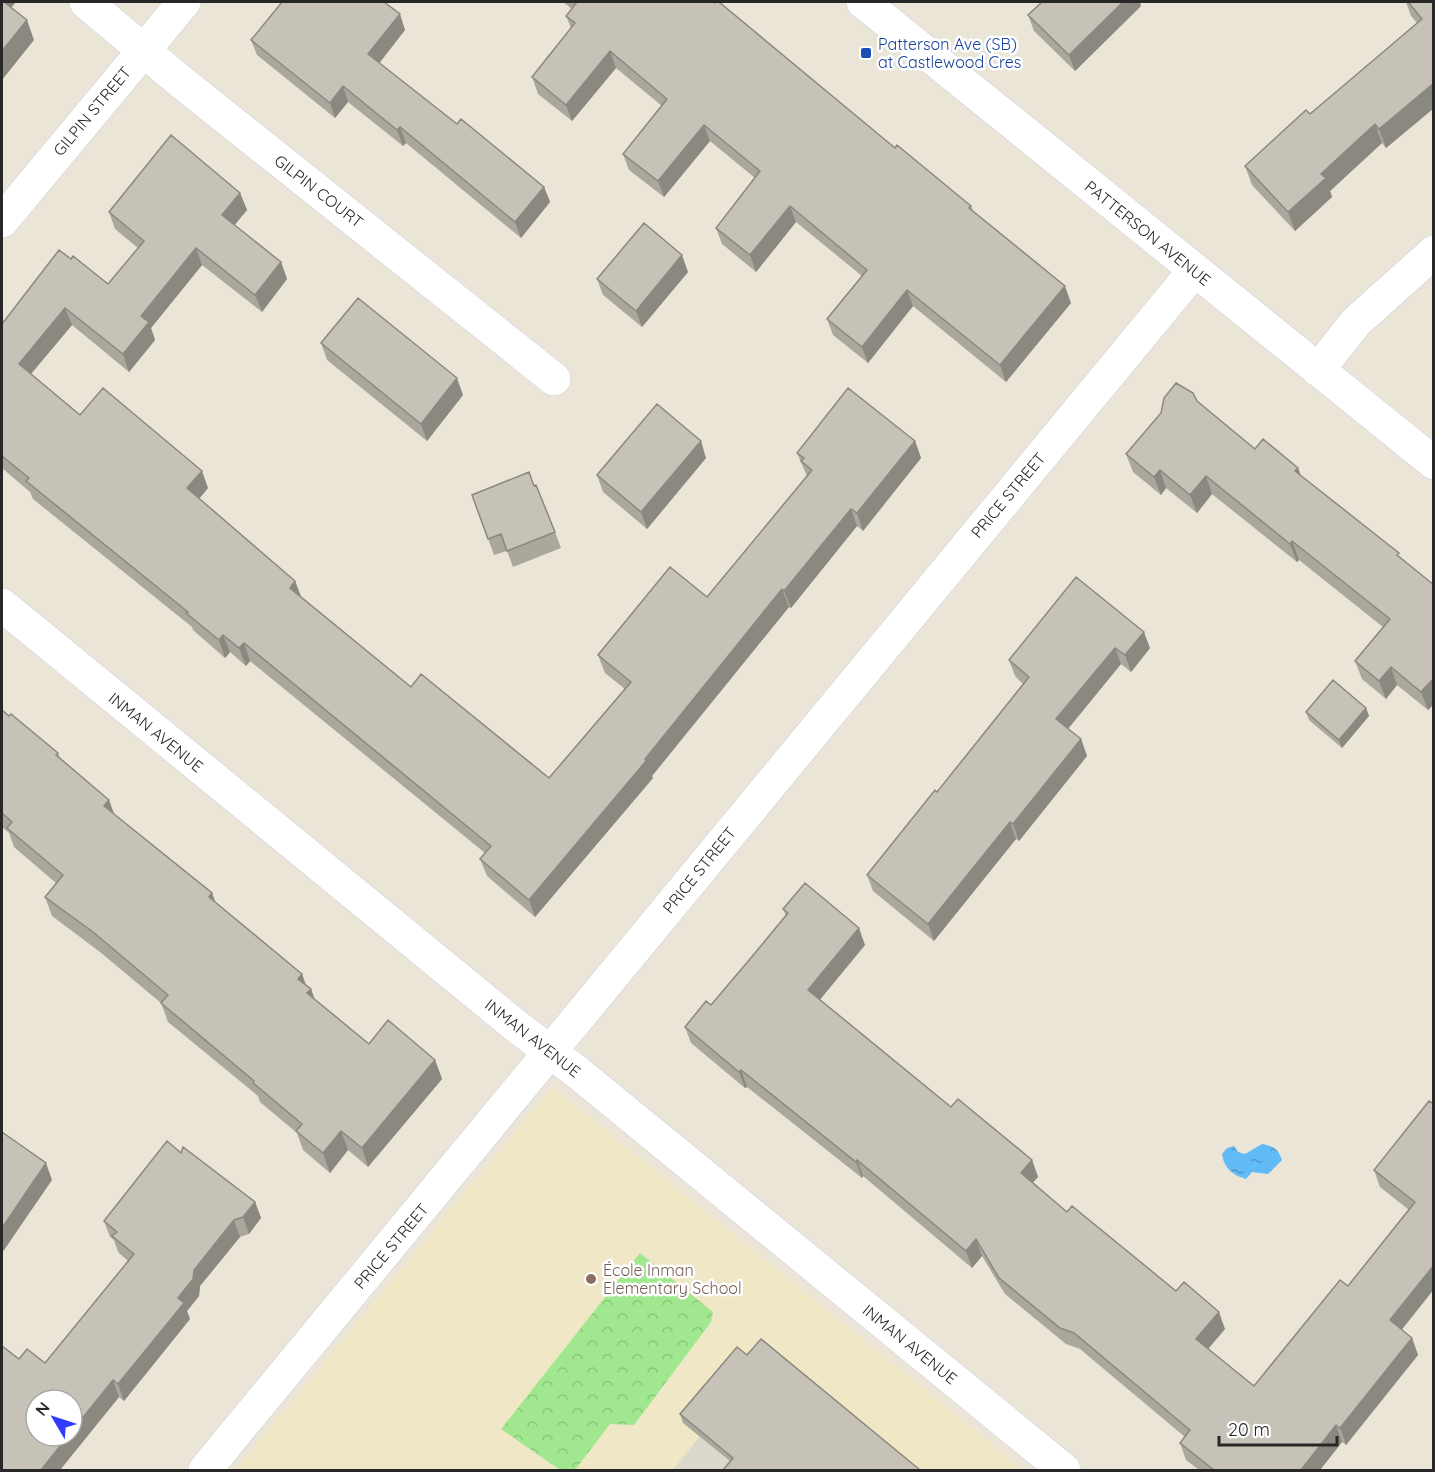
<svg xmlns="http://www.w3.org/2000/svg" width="1435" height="1472" font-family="Quicksand,sans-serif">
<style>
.education{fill:#efe7c5}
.park{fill:url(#park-crowns)}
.plaza{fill:#dbd8ce}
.water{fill:url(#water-ripples)}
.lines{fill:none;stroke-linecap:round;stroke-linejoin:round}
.minor-casing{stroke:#cdcee2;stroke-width:34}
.minor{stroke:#fff;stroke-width:33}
.wall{fill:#aaa79d}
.shaded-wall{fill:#8b8880}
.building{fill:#c6c2b7;stroke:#8b8880;stroke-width:1.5}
.transit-dot{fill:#1a4fb4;stroke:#fff;stroke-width:2}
.education-dot{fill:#8d6e63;stroke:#fff;stroke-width:2}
.labels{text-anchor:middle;stroke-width:5;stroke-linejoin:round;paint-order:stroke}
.transit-label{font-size:16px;fill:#164399;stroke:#fff;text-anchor:start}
.street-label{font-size:16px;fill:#272727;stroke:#fff}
.education-label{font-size:16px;fill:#785e54;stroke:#fff;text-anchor:start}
</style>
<defs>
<pattern id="park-crowns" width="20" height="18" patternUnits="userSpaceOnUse" patternTransform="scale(1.5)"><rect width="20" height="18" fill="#a1e78f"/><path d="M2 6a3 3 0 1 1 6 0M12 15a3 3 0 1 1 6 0" fill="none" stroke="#8bc67b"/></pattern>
<pattern id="water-ripples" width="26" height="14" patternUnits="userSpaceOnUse" patternTransform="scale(1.5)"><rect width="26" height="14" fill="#61bbf7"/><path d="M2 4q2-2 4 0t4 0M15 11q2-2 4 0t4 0" fill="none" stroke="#5098c8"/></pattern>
</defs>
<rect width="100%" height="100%" fill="#ebe5d7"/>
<path class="education" d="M 552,1087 L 1024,1470 L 235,1470 Z"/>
<path class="park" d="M 640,1253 L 713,1312 L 711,1322 L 634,1425 L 610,1424 L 575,1470 L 560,1470 L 501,1429 Z"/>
<path class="plaza" d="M 700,1436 L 736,1466 L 733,1470 L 673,1470 Z"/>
<path class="water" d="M 1262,1144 C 1274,1146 1278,1149 1282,1160 L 1268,1174 L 1252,1172 L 1246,1179 C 1232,1175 1224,1168 1222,1154 L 1227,1148 L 1234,1146 L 1238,1152 L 1245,1154 Z"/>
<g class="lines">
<g class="minor-casing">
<path id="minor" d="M 86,2 L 180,81 L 554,379
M 863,2 L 1434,463
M 2,221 L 184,2
M 1318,370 L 1356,322 L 1434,252
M 2,605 L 516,1026 L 577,1072 L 1064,1470
M 205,1470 L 1194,271"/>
</g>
<use href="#minor" class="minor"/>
</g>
<path class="wall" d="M 563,2 L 714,2 L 895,148 L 971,206 L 973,211 L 1071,303 L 1006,382 L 913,306 L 868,363 L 833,335 L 827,319 L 862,276 L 796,222 L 756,272 L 722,244 L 716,228 L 755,178 L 710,141 L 664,197 L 629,170 L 623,154 L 662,106 L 616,68 L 572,121 L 538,94 L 532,77 L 571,28 L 566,16 L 572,9 Z
M 1406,2 L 1434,2 L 1434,108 L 1386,148 L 1382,143 L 1330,191 L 1332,197 L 1295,231 L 1252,185 L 1245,166 L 1310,114 L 1417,23 L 1411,16 Z
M 1141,6 L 1075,71 L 1034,31 L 1028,15 Z
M 405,30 L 379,63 L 457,124 L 544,187 L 550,202 L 521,238 L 406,143 L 403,146 L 348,102 L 335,118 L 257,55 L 251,40 Z
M 240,193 L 247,210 L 234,225 L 281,262 L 287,279 L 262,312 L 202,265 L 151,328 L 155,340 L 129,372 L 72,325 L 31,374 L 80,415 L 208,488 L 199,499 L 295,581 L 301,598 L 411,687 L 549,778 L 625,689 L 605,673 L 598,655 L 707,597 L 807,476 L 797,453 L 915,441 L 921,458 L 863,531 L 857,526 L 791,608 L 789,607 L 652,776 L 653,778 L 535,917 L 487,876 L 480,859 L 485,853 L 250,661 L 246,666 L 230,652 L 225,658 L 193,630 L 192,627 L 33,499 L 30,492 L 2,468 L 2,324 L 71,259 L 108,284 L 138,248 L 115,229 L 109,212 Z
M 688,272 L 642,327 L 603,295 L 597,279 Z
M 321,343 L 463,395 L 427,441 L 327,360 Z
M 1197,401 L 1255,449 L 1298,468 L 1301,476 L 1434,585 L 1434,704 L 1428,710 L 1397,685 L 1386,699 L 1362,679 L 1355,661 L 1383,627 L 1299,560 L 1297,562 L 1212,494 L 1197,513 L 1166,488 L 1161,495 L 1133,472 L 1126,454 Z
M 706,458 L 647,529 L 603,492 L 597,475 Z
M 534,486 L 555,532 L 561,548 L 513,567 L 507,551 L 494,555 L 472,495 Z
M 1076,577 L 1150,648 L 1131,672 L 1121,664 L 1068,729 L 1081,739 L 1087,756 L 1019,841 L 1016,839 L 934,941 L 873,891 L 867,875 L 937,792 L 1023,684 L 1015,676 L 1009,660 Z
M 1366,708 L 1369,716 L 1342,748 L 1309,720 L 1306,712 Z
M 2,710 L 58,753 L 60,758 L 114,814 L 212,893 L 215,902 L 302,974 L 306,985 L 311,989 L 314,999 L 369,1044 L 435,1060 L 442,1079 L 368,1167 L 348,1150 L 330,1173 L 303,1150 L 297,1133 L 260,1102 L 258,1096 L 168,1022 L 161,1003 L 100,952 L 52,916 L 45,897 L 56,883 L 14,847 L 9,833 L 2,827 Z
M 783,909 L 865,945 L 819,1000 L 951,1107 L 1032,1160 L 1038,1177 L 1033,1182 L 1067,1212 L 1176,1291 L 1225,1329 L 1208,1349 L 1254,1386 L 1348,1286 L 1409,1210 L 1380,1187 L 1374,1170 L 1434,1104 L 1434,1289 L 1401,1330 L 1412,1338 L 1418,1355 L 1346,1445 L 1342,1442 L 1320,1470 L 1199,1470 L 1186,1460 L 1180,1443 L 1185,1437 L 1080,1349 L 1066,1344 L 1005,1294 L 982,1256 L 972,1268 L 863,1176 L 862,1178 L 747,1087 L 745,1088 L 691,1043 L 685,1027 L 711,1005 L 786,916 Z
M 255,1202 L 261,1218 L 249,1234 L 240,1237 L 200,1286 L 199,1296 L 187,1311 L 190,1319 L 124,1401 L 119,1397 L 60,1470 L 2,1470 L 19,1359 L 45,1363 L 128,1261 L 118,1252 L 114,1240 L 110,1237 L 104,1221 Z
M 747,1355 L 920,1470 L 730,1461 L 683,1423 L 680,1414 Z"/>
<path class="shaded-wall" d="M 2,2 L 16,2 L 4,16 Z
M 1123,2 L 1140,2 L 1141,6 L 1075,71 L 1069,55 Z
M 400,14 L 405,30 L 374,70 L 368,54 Z
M 27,20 L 34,40 L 2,80 L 2,51 Z
M 610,51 L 616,68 L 572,121 L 566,105 Z
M 1434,83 L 1434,108 L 1386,148 L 1379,129 Z
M 343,86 L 348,102 L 335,118 L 330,103 Z
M 1375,124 L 1382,143 L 1330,191 L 1332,197 L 1295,231 L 1288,212 L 1321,174 Z
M 704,125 L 710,141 L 664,197 L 658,181 Z
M 400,127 L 406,143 L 403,146 L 397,130 Z
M 544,187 L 550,202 L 521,238 L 515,222 Z
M 240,193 L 247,210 L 228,233 L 222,215 Z
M 790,206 L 796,222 L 756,272 L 750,255 Z
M 196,248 L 202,265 L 151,328 L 155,340 L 129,372 L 123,354 L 141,316 Z
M 682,255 L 688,272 L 642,327 L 636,311 Z
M 281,262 L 287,279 L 262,312 L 255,295 Z
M 1065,286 L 1071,303 L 1006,382 L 1000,365 Z
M 907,290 L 913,306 L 868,363 L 862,347 Z
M 65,308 L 72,325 L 25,381 L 19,364 Z
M 457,378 L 463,395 L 427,441 L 421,424 Z
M 701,441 L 706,458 L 647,529 L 641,512 Z
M 915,441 L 921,458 L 863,531 L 857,513 Z
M 1298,468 L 1305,486 L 1295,471 Z
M 1160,470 L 1166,488 L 1161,495 L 1154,477 Z
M 202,471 L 208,488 L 193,506 L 187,488 Z
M 1206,476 L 1212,494 L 1197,513 L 1190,495 Z
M 851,509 L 857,526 L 791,608 L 784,591 Z
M 1292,541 L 1299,560 L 1297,562 L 1290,544 Z
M 295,581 L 302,599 L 290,588 Z
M 782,589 L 789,607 L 652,776 L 653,778 L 535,917 L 529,900 L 645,759 Z
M 1144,632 L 1150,648 L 1131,672 L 1125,655 Z
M 223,635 L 230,652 L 225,658 L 219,640 Z
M 244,643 L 250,661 L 246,666 L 239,648 Z
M 1115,648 L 1121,664 L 1062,736 L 1056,719 Z
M 1391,667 L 1397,685 L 1386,699 L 1379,681 Z
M 1434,678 L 1434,704 L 1428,710 L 1421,692 Z
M 1366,708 L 1369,716 L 1342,748 L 1339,740 Z
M 1081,739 L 1087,756 L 1019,841 L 1013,824 Z
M 109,800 L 116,819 L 104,806 Z
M 1010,822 L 1016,839 L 934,941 L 928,924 Z
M 212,893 L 219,912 L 209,897 Z
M 859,928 L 865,945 L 814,1007 L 808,990 Z
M 302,974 L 308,992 L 311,989 L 318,1008 L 298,979 Z
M 435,1060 L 442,1079 L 368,1167 L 362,1148 Z
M 741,1070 L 747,1087 L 745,1088 L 739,1072 Z
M 341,1131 L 348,1150 L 330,1173 L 323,1153 Z
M 857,1160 L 863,1176 L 862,1178 L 856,1162 Z
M 1032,1160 L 1038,1177 L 1027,1189 L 1021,1173 Z
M 46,1163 L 52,1180 L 2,1253 L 2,1228 Z
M 255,1202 L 261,1218 L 249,1234 L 243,1217 Z
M 234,1220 L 240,1237 L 200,1286 L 199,1296 L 187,1311 L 190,1319 L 124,1401 L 118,1384 L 194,1270 Z
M 976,1239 L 982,1256 L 972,1268 L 966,1251 Z
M 1434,1265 L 1434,1289 L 1396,1337 L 1390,1320 Z
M 1219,1312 L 1225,1329 L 1202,1356 L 1196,1339 Z
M 1412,1338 L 1418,1355 L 1346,1445 L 1340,1428 Z
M 113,1380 L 119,1397 L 60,1470 L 41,1470 L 68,1436 L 72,1436 L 72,1431 Z
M 1336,1425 L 1342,1442 L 1320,1470 L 1301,1470 Z"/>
<path class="building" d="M 2,2 L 4,2 L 27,20 L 2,51 Z
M 282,2 L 384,2 L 400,14 L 368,54 L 457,124 L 461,119 L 544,187 L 515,222 L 400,127 L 397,130 L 343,86 L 330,103 L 251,40 Z
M 577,2 L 714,2 L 715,3 L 716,2 L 719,2 L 895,148 L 897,145 L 971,206 L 969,208 L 1065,286 L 1000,365 L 907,290 L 862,347 L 827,319 L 867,270 L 790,206 L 750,255 L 716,228 L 760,171 L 704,125 L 658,181 L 623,154 L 667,99 L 610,51 L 566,105 L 532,77 L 575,23 L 566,16 Z
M 1042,2 L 1123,2 L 1069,55 L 1028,15 Z
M 1408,2 L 1434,2 L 1434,83 L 1379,129 L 1375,124 L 1321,174 L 1326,178 L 1288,212 L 1245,166 L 1306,110 L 1310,114 L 1422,19 Z
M 171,135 L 240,193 L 222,215 L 281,262 L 255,295 L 196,248 L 141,316 L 149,322 L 123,354 L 65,308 L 19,364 L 80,415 L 103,388 L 202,471 L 187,488 L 295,581 L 290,588 L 411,687 L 421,674 L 549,778 L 631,682 L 598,655 L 670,567 L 707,597 L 812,470 L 801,461 L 804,458 L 797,453 L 848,388 L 915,441 L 857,513 L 851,509 L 784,591 L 782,589 L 645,759 L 646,761 L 529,900 L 480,859 L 491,846 L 244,643 L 239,648 L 223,635 L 219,640 L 186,613 L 188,612 L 26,481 L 29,478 L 2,456 L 2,324 L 59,250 L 71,259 L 73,256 L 108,284 L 144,241 L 109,212 Z
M 644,223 L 682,255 L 636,311 L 597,279 Z
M 358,298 L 457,378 L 421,424 L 321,343 Z
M 1176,383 L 1193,393 L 1197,401 L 1255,449 L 1263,439 L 1298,468 L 1295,471 L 1399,553 L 1397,555 L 1434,585 L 1434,678 L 1421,692 L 1391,667 L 1379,681 L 1355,661 L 1390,619 L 1292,541 L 1290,544 L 1206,476 L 1190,495 L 1160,470 L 1154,477 L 1126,454 L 1161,413 L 1164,398 Z
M 657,404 L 701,441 L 641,512 L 597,475 Z
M 529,472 L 534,486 L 536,485 L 555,532 L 507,551 L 501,534 L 488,539 L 472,495 Z
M 1076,577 L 1144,632 L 1125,655 L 1115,648 L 1056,719 L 1081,739 L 1013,824 L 1010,822 L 928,924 L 867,875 L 935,790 L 937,792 L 1029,677 L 1009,660 Z
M 1333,680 L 1366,708 L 1339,740 L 1306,712 Z
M 2,710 L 9,716 L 11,714 L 58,753 L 56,755 L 109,800 L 104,806 L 212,893 L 209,897 L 302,974 L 298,979 L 311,989 L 307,993 L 369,1044 L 388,1020 L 435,1060 L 362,1148 L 341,1131 L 323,1153 L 296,1131 L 302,1124 L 253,1083 L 254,1081 L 161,1003 L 168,995 L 93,932 L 45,897 L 63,875 L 7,828 L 12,822 L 2,813 Z
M 805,883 L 859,928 L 808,990 L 951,1107 L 958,1099 L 1032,1160 L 1021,1173 L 1067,1212 L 1072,1206 L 1176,1291 L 1184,1282 L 1219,1312 L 1196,1339 L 1254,1386 L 1340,1280 L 1348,1286 L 1415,1202 L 1374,1170 L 1429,1101 L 1434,1104 L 1434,1265 L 1390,1320 L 1412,1338 L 1340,1428 L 1336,1425 L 1301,1470 L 1214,1470 L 1180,1443 L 1190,1430 L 1074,1333 L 1060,1328 L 999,1278 L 976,1239 L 966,1251 L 857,1160 L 856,1162 L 741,1070 L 739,1072 L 685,1027 L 706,1001 L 711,1005 L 750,959 L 788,913 L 783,909 Z
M 2,1132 L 46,1163 L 2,1228 Z
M 167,1141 L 181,1153 L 183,1147 L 255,1202 L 243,1217 L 234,1220 L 194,1270 L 193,1279 L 178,1298 L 184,1303 L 118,1384 L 113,1380 L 72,1431 L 72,1400 L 36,1400 L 36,1436 L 68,1436 L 41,1470 L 2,1470 L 2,1346 L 19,1359 L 27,1349 L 45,1363 L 134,1254 L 112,1236 L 117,1232 L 104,1221 Z
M 761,1339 L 920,1470 L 723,1470 L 733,1458 L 680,1414 L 737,1347 L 747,1355 Z"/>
<rect class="transit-dot" x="860" y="47" width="12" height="12" rx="3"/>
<circle class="education-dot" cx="591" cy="1279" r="6"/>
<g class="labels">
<g class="transit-label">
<text x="878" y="50">Patterson Ave (SB)<tspan x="878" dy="18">at Castlewood Cres</tspan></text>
</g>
<g class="street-label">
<text transform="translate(92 111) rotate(-50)" y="6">GILPIN STREET</text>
<text transform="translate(319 191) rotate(38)" y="6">GILPIN COURT</text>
<text transform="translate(1148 233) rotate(39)" y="6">PATTERSON AVENUE</text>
<text transform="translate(1008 495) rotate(-50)" y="6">PRICE STREET</text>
<text transform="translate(156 732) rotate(39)" y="6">INMAN AVENUE</text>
<text transform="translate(699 870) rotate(-51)" y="6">PRICE STREET</text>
<text transform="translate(533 1038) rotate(38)" y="6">INMAN AVENUE</text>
<text transform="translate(391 1246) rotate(-50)" y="6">PRICE STREET</text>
<text transform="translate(910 1344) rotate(39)" y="6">INMAN AVENUE</text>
</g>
<g class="education-label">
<text x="603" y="1276">École Inman<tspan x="603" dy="18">Elementary School</tspan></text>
</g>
</g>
<rect width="1435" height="1472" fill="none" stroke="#272727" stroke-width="6"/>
<g transform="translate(54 1418) rotate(309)"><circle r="28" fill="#ffffff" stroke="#a9a9a9" stroke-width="1.5"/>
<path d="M0-4.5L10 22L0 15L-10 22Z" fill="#313cff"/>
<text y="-9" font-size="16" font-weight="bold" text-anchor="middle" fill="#272727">N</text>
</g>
<path d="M1219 1436v9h118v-9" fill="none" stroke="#272727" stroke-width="3"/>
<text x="1228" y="1436" font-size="18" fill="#272727" stroke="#ffffff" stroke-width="4.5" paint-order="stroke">20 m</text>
</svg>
